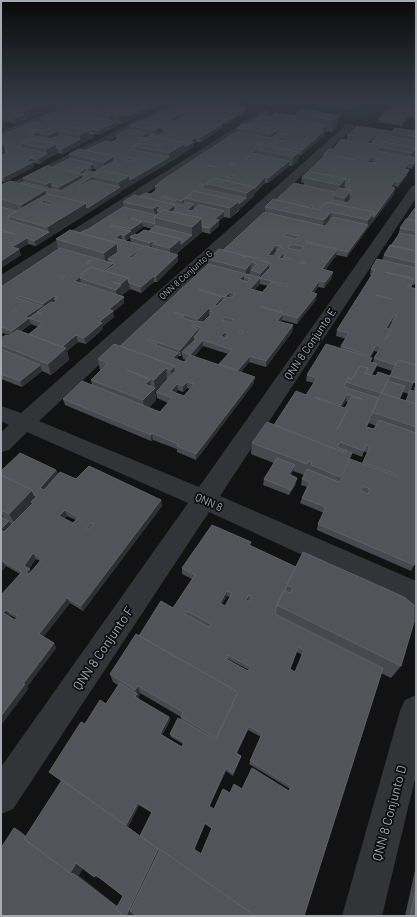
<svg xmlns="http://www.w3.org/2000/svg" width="417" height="917" font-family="Barlow,sans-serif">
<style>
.green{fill:#1f261f}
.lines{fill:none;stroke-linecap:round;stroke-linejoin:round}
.street{fill:#333438;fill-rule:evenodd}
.wall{fill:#48494e;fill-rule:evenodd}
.shaded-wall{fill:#2e2f32}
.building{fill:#525459;stroke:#5f6167;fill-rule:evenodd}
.labels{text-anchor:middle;stroke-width:3.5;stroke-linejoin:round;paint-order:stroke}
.far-street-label{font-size:9px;fill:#a5aab3;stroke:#0d0d0e}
.street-label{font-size:11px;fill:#a5aab3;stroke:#0d0d0e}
.near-street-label{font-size:13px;fill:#a5aab3;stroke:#0d0d0e}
</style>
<rect width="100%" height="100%" fill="#121213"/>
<path class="green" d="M 236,101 L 388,101 L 368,121 Z"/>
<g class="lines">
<path class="street" d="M 74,101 L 85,101 L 1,138 L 1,131 Z
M 176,101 L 186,101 L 1,197 L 1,188 Z
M 265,109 L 270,112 L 268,114 L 6,285 L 1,287 L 1,275 Z
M 350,123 L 355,126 L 353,128 L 39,421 L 199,487 L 412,186 L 416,185 L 416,198 L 220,496 L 416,581 L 416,607 L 209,512 L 13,809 L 1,814 L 1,767 L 188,503 L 27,432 L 9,450 L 1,452 L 1,432 L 9,425 L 1,421 L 1,406 L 21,413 L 347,124 Z
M 416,695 L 416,775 L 382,916 L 342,916 L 400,711 L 405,700 Z"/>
</g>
<path class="wall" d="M 1,101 L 44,111 L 44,112 L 15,124 L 8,122 L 3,124 L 4,127 L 1,129 Z
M 85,101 L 168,101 L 121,124 L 117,124 L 117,126 L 109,130 L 107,130 L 107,131 L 100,135 L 95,134 L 94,134 L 94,137 L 63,154 L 58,153 L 48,158 L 40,164 L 33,163 L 34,167 L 5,182 L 1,181 L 1,135 L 41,122 L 40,118 L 57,111 L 56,106 Z
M 293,101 L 362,101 L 350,110 Z
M 416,101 L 416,118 L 409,117 L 402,126 L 378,122 L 379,118 Z
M 227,105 L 245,106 L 245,108 L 247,108 L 247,112 L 241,116 L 234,116 L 235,116 L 235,120 L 228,124 L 221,123 L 220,123 L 222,124 L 222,128 L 201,142 L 196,142 L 193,144 L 193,147 L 170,162 L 121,191 L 121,192 L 88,213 L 36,246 L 28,244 L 19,249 L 21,255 L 1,268 L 1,185 L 20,183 L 24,182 L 23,178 L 53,167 L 70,159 L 69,154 L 86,150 L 111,142 L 116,139 L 116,136 L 129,130 L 129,126 L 141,122 ZM 94,169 L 98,170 L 94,172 L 91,172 L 91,170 Z
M 296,114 L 339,116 L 337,127 L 332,132 L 325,131 L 324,131 L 324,136 L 301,155 L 299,155 L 298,161 L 292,166 L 289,166 L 268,183 L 265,183 L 254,194 L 254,196 L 239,210 L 239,211 L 230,218 L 224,217 L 219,221 L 219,226 L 210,234 L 202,232 L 175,255 L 178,255 L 178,261 L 157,282 L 154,282 L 141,293 L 130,289 L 122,295 L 124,297 L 124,303 L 113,312 L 114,317 L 103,326 L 103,329 L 86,344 L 78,342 L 67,351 L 69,360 L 51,375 L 42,371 L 22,387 L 1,379 L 1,349 L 2,349 L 1,348 L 1,338 L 10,335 L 2,333 L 1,338 L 1,287 L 58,249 L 56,239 L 87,230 L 124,207 L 123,202 L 140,196 L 151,194 L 155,191 L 155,186 L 237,132 L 237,128 L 248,125 L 269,117 L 296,116 ZM 142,226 L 152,229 L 149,231 L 132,236 L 132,235 L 143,227 ZM 130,238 L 131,242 L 126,241 ZM 31,324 L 38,327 L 29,334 L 21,331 Z
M 382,131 L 416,131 L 416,157 L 414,157 L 413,158 L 416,158 L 412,169 L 407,168 L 407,169 L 409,170 L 407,175 L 398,187 L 394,186 L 393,188 L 394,194 L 372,223 L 367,229 L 366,231 L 347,257 L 336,255 L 336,256 L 325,270 L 332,278 L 324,288 L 318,287 L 314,293 L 316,300 L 297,324 L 282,320 L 281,322 L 293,325 L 292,332 L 266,367 L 249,362 L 241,372 L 254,383 L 196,460 L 177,452 L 177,449 L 153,440 L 151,441 L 65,405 L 63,399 L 92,385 L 91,380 L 100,371 L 98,359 L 120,346 L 208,264 L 208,259 L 223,250 L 265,212 L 265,207 L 304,185 L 304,183 L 301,182 L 302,177 L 323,157 L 324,154 L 351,141 L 352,141 L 347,140 L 347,135 ZM 370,161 L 374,162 L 374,163 L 370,162 ZM 276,251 L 277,251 L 273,256 L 272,256 ZM 260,284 L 268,286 L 262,292 L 254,290 ZM 209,314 L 210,315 L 203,322 L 201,322 ZM 203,346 L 228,354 L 219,364 L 219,365 L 194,357 ZM 182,354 L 183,359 L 186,360 L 184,362 L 178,359 L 178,356 L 181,356 ZM 167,379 L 168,379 L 156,392 L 157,398 L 168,403 L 160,412 L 149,408 L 156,400 L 155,391 ZM 187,388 L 190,389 L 184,396 L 175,393 L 178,390 L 183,392 Z
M 416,204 L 416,282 L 414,285 L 412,285 L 411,288 L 416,289 L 416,383 L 414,382 L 411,390 L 413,391 L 416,384 L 416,559 L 414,565 L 411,571 L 317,530 L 318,524 L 324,513 L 300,503 L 302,498 L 307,487 L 301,485 L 302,479 L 304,475 L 293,471 L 291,475 L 296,484 L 289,495 L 263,485 L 264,479 L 274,463 L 251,454 L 252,443 L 274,425 L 306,395 L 314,383 L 306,381 L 307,375 L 340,348 L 341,346 L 346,339 L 336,336 L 337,330 L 372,275 L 370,275 L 371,269 L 382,260 L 384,255 L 398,235 L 400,228 L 407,219 L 415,208 ZM 392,321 L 393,321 L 389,329 L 388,328 ZM 374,351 L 378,352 L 374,358 L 373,362 L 371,362 L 371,357 ZM 377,366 L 392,371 L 390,376 L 372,375 L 375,370 ZM 403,392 L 409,394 L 406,401 L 400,399 ZM 346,401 L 348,402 L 345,408 L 342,407 ZM 369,423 L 376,426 L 374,429 L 367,427 ZM 347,451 L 362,457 L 364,451 L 367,453 L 362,463 L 350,459 Z
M 56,470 L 58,474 L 161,500 L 162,506 L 83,611 L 70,603 L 43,637 L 54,643 L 56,648 L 27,687 L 28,689 L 1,725 L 1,595 L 20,574 L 6,566 L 1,572 L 1,471 ZM 67,516 L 76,520 L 73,523 L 64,519 ZM 36,559 L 40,561 L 31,572 L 29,568 ZM 10,615 L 17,619 L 15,620 L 9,616 Z
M 251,542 L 250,546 L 401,666 L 391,678 L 381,673 L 304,916 L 133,913 L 132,916 L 125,916 L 123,915 L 122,916 L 1,916 L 20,831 L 26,836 L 62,781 L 49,772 L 85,724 L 106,704 L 118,685 L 113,682 L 110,674 L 139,636 L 173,608 L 192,579 L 182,574 L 182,568 ZM 227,596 L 230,597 L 225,606 L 222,604 ZM 297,652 L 302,655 L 295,672 L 290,669 ZM 228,659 L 249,670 L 248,671 L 228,660 ZM 140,693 L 181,717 L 181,720 L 170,734 L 171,737 L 183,744 L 182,747 L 162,735 L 170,721 L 169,717 L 138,699 L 138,697 ZM 248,730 L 261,737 L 249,764 L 290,789 L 289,791 L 230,793 L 214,809 L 209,807 L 226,771 L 233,776 L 240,759 L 241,756 L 237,753 ZM 139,805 L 152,813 L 140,836 L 128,827 ZM 205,824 L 212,829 L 201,854 L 194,849 ZM 83,868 L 101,879 L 123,896 L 117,906 L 78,875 L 79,875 Z
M 416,866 L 416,916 L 405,916 Z"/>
<path class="shaded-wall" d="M 58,101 L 69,101 L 26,120 L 24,111 L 42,104 Z
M 148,101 L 168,101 L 149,110 Z
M 357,101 L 362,101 L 350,110 L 351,106 Z
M 97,102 L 98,107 L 103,104 L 105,113 L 85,106 L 93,103 L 94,103 Z
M 149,106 L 149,110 L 121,124 L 120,116 L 125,114 Z
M 245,106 L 245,109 L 247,108 L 247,112 L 241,116 L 241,112 L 243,107 Z
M 235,111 L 235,115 L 228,119 L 228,115 Z
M 183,113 L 183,118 L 171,125 L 170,120 Z
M 411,113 L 409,117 L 402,126 L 403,121 Z
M 23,115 L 24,119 L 15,124 L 13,119 Z
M 114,115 L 114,122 L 117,121 L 117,126 L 109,130 L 108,126 L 110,124 L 109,116 Z
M 235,116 L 235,120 L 228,124 L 228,120 Z
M 339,116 L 337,127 L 332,132 L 333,120 Z
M 93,117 L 94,121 L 88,119 Z
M 6,118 L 8,122 L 3,124 L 4,127 L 1,129 L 1,120 Z
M 221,118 L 221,123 L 214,127 L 214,122 Z
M 61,122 L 62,127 L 52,131 L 51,127 Z
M 222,124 L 222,128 L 201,142 L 201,137 Z
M 106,126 L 107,131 L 100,135 L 99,130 Z
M 162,126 L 163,135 L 155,139 L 155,130 Z
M 326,126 L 324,136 L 301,155 L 302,150 L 321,130 Z
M 94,129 L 95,134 L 94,134 L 94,137 L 63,154 L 62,149 L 80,139 L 80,135 L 89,130 Z
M 278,130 L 277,138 L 271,143 L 271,134 Z
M 382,130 L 381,135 L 365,148 L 366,143 Z
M 41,131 L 41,134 L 39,133 L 40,137 L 32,140 L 31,135 Z
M 58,131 L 59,139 L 50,144 L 48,135 Z
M 147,133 L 148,138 L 141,137 Z
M 196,137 L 196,142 L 193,144 L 193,147 L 170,162 L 169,153 L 185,143 L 189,141 Z
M 4,144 L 7,157 L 1,159 L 1,146 Z
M 56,144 L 58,153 L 48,158 L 46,149 Z
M 256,147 L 255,155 L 251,158 L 251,153 Z
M 416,148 L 414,157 L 410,162 L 412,153 Z
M 299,152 L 298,161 L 292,166 L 293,157 Z
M 47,153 L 48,158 L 40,164 L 38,159 Z
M 114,156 L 115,166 L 105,171 L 104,162 Z
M 372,156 L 370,161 L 366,167 L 367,162 Z
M 169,157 L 169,162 L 121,191 L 121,192 L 88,213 L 87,208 L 119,187 L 119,182 L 129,176 Z
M 32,158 L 34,167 L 5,182 L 4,177 L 26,161 Z
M 416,160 L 416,164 L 412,169 L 413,164 Z
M 289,161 L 289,166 L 268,183 L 268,178 Z
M 409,163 L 407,168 L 403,174 L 404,169 Z
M 93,164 L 94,169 L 91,170 L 92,173 L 89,175 L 87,167 Z
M 83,170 L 84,176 L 93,177 L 94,182 L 79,191 L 61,196 L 59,187 L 79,173 Z
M 409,170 L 407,175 L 398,187 L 400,182 Z
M 265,177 L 265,183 L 254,194 L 254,196 L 246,203 L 247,193 Z
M 346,178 L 344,191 L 338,193 L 340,185 Z
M 395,181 L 394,186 L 389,193 L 390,187 Z
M 50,182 L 52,192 L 50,193 L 47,184 Z
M 395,188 L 394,194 L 372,223 L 374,217 Z
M 46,190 L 49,202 L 44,200 L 47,210 L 23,213 L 21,205 Z
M 351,190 L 349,200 L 343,208 L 345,198 Z
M 246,198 L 246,203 L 230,218 L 230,208 L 239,201 Z
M 184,199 L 184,204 L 182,206 L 182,201 Z
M 176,201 L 177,206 L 175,215 L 165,212 Z
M 86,203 L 88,213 L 36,246 L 34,241 L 49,232 L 47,227 Z
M 194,204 L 194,210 L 187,216 L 187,210 Z
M 157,206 L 158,211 L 157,210 L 157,217 L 155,217 L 154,208 Z
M 224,211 L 224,217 L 219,221 L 219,226 L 210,234 L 210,228 L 215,219 Z
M 331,212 L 329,223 L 322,231 L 324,220 Z
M 374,212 L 372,223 L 347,257 L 348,252 L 367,227 L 368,220 Z
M 202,218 L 202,232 L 192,240 L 192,227 Z
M 142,222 L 143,227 L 132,235 L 131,229 Z
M 131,231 L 132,236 L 126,241 L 125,235 Z
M 121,234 L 122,240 L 115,238 Z
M 192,235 L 192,240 L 181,250 L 181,244 Z
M 27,238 L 28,244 L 14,253 L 12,247 Z
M 181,239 L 181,250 L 170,259 L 170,248 Z
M 151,241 L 152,252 L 151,253 L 150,243 Z
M 117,243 L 119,257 L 108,259 L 109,265 L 106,267 L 104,253 Z
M 276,245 L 276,251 L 267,260 L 268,255 Z
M 144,246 L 144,252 L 130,263 L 129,257 Z
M 19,249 L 21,255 L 1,268 L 1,261 Z
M 337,250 L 336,256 L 321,275 L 322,269 Z
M 283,253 L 283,259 L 279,258 Z
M 178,255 L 178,261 L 157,282 L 156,276 Z
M 256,257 L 256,263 L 252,262 L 250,274 L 247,278 L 244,277 L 244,281 L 239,279 L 246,274 L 246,269 Z
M 113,263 L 114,269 L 99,274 Z
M 270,263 L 269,273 L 260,278 L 261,273 Z
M 333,272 L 332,278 L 324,288 L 325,282 Z
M 81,276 L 82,279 L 80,278 L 81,282 L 75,287 L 74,281 Z
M 154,276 L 154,282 L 141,293 L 141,287 Z
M 128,278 L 130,289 L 122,295 L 123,296 L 117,301 L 116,290 L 121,286 L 121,284 Z
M 260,278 L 260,284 L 250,295 L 250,289 Z
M 319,281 L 318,287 L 310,298 L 311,292 Z
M 230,292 L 229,298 L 225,297 Z
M 317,294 L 316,300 L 297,324 L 298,318 Z
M 54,296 L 55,303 L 45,310 L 43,304 Z
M 124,297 L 124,303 L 113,312 L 114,317 L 103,326 L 103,329 L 86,344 L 84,338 L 99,322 L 109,309 Z
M 222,297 L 222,303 L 214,312 L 214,306 Z
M 42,306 L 44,312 L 41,313 L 37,312 L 38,316 L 29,318 L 31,324 L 14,337 L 12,331 L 25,317 Z
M 209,308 L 209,314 L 198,325 L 198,319 Z
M 283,314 L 282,320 L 277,327 L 277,321 Z
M 394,315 L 392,321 L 384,334 L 386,328 Z
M 293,325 L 292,332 L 266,367 L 266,361 Z
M 198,329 L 198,335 L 194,337 L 194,340 L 184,353 L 182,352 L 182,354 L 181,356 L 180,350 Z
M 1,330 L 3,336 L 1,338 Z
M 225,332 L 224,338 L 221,336 Z
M 76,335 L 78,342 L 67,351 L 69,360 L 51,375 L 48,364 L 59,350 Z
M 203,340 L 203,346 L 190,361 L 190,355 Z
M 376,345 L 374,351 L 369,362 L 370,356 Z
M 178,353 L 178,359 L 174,364 L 173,358 Z
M 250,356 L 249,362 L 238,376 L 238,370 Z
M 377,364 L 375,370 L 369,381 L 371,375 Z
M 40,365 L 42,371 L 22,387 L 20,381 Z
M 175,366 L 176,377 L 172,381 L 171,370 Z
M 166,368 L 167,379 L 155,392 L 154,380 Z
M 255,377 L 254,383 L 196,460 L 196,454 Z
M 150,380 L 151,391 L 145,384 Z
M 187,382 L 187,388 L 183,392 L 183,386 Z
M 177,384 L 178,390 L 171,397 L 171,391 Z
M 155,388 L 156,400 L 145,412 L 143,400 Z
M 347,394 L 346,401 L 340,412 L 341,405 Z
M 152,433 L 153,440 L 151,441 L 151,435 Z
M 352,453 L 348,464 L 337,488 L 340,477 Z
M 295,465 L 293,471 L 287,480 L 289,474 Z
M 56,470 L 58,476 L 42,494 L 40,488 Z
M 297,478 L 296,484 L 289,495 L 291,490 Z
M 32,490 L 37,501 L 33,503 L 31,502 L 33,505 L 15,524 L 9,514 Z
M 161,500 L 162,506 L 83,611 L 81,606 Z
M 65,510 L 67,516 L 61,522 L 59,516 Z
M 1,512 L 5,520 L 1,519 Z
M 9,521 L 12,527 L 3,536 L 1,531 L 1,529 Z
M 33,553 L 36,559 L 28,571 L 30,569 L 32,574 L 29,578 L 26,572 L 24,566 Z
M 2,561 L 6,566 L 1,572 L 1,563 Z
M 227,591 L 227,596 L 219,608 L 220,603 Z
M 249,595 L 248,600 L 245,605 L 246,600 Z
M 67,598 L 70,603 L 42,639 L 39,634 Z
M 6,610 L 10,615 L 7,618 L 3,613 Z
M 54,643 L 56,648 L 27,687 L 28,689 L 1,725 L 1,716 L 23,684 Z
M 138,686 L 140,693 L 138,697 L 139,698 L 137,701 L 135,697 L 137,694 L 135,690 Z
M 238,692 L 237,699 L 216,744 L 216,738 Z
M 169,717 L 170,721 L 161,737 L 160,734 Z
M 249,726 L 248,730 L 236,756 L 236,753 Z
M 241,756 L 240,759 L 233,776 L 233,773 Z
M 226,768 L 226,771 L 209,808 L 209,806 Z
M 138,803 L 139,805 L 127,828 L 125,826 Z
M 205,823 L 205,824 L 194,850 L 194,849 Z
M 16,829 L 20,831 L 71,870 L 76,863 L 84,866 L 79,875 L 78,875 L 125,912 L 122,916 L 121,916 Z
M 158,849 L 162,852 L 132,916 L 126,916 Z
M 96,875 L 101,879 L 94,877 Z"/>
<path class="building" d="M 1,101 L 9,101 L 1,104 Z
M 9,101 L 27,101 L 42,104 L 24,111 L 1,107 L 1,104 Z
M 27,101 L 58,101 L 43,107 L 42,104 Z
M 72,101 L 84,101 L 93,103 L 85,106 L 88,107 L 96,103 L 103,104 L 95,108 L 125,114 L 120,116 L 114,115 L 109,116 L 56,106 Z
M 91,101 L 120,101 L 149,106 L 125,117 L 125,114 L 101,109 L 114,104 L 97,102 L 94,103 L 95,104 L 93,104 L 93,103 L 89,102 Z
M 183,101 L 209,101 L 227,103 L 223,105 L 225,106 L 229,103 L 245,106 L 243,107 L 247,108 L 241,112 L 235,111 L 228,115 L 235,116 L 228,120 L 221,118 L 214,122 L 222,124 L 201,137 L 196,137 L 189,141 L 193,142 L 185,147 L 185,143 L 151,136 L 142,141 L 142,143 L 139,143 L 133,146 L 134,150 L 169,157 L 130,180 L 129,176 L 102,171 L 93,176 L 78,186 L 80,186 L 91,180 L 120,187 L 87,208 L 86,203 L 47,194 L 46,190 L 20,183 L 23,182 L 60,191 L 83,178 L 83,174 L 88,171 L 94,172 L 114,161 L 114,156 L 86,150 L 106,141 L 111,142 L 121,137 L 116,136 L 127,129 L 147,133 L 141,137 L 146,138 L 144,139 L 154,134 L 159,135 L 167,131 L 162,130 L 162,126 L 141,122 ZM 183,113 L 188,114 L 175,121 L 170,120 ZM 171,133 L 173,133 L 167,137 L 165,137 ZM 129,158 L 135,159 L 131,161 L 125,160 Z
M 320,101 L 357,101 L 351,106 Z
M 398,101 L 416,101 L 416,114 L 411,113 L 403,121 L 379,118 Z
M 303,109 L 339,116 L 333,120 L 296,114 Z
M 1,111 L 23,115 L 13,119 L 6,118 L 1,120 Z
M 59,111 L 93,117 L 88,119 L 92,120 L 97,118 L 117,121 L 108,126 L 103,126 L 106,126 L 99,130 L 94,129 L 89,131 L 89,130 L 65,126 L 69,124 L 61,122 L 51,127 L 53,127 L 45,130 L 27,129 L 41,131 L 31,135 L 50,139 L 61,135 L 80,139 L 62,149 L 57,148 L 56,144 L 31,139 L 21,143 L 22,145 L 18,147 L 47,153 L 38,159 L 32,158 L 26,161 L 33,162 L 4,177 L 1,176 L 1,156 L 8,152 L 6,152 L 4,144 L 1,144 L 1,135 L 35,121 L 41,122 L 47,120 L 40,118 ZM 78,123 L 82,123 L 79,125 L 76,124 Z
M 275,113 L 296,116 L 295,121 L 303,122 L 301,124 L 305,122 L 326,126 L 321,130 L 324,131 L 302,150 L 293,148 L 291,150 L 260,144 L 258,144 L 255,147 L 256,148 L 256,150 L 251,153 L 289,161 L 268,178 L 265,177 L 254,189 L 254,187 L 223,180 L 227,177 L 232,178 L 235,176 L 231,175 L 228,177 L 221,176 L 217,179 L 215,178 L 206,185 L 199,184 L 204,186 L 201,188 L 246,198 L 239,204 L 239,201 L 194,191 L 185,198 L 185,199 L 184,199 L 182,201 L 162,196 L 161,197 L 176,201 L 174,203 L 181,205 L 185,202 L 194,204 L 187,210 L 192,211 L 199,205 L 224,211 L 215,219 L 219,220 L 210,228 L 202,227 L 202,218 L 172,212 L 175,210 L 175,205 L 140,196 L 146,193 L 151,194 L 160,187 L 155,186 L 164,179 L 236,132 L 271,138 L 277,134 L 278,130 L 276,129 L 277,128 L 272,127 L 270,128 L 248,125 L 262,115 L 269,117 ZM 280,120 L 283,121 L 280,123 L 276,123 ZM 278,133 L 285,134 L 289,134 L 287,135 ZM 280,137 L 288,138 L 285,141 L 276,139 ZM 274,142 L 277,143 L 274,145 L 271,144 ZM 247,157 L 253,158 L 250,160 L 244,159 ZM 231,163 L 236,164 L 235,165 L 229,164 ZM 208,165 L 216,167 L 207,166 Z
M 137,121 L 162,126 L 155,130 L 129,126 Z
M 59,124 L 89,130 L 80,135 L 58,131 L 48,135 L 39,133 Z
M 243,124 L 278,130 L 271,134 L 237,128 Z
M 357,126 L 382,130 L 366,143 L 375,144 L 376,143 L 372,142 L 373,140 L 383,130 L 392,132 L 391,132 L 390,136 L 416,141 L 416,148 L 384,142 L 376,151 L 416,158 L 416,160 L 413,164 L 409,163 L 404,169 L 409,170 L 400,182 L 395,181 L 390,187 L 395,188 L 374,217 L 373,217 L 374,212 L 331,203 L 333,200 L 348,203 L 354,196 L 350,195 L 351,190 L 346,190 L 349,187 L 345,186 L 346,181 L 348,182 L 350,180 L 311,172 L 305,178 L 302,177 L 326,154 L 324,154 L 329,149 L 333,149 L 342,139 L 351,141 L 356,136 L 347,135 ZM 387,140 L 395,141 L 393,143 L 385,141 ZM 372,156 L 376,157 L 375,159 L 379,159 L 375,163 L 367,162 ZM 337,157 L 354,159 L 356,157 L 359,157 L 354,160 Z
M 395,128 L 416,131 L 416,137 L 391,132 Z
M 89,132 L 94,133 L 90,134 Z
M 151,136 L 185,143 L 169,153 L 133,146 L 139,143 L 160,146 L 161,145 L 142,141 Z
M 31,139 L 56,144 L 46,149 L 21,143 Z
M 384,142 L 416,148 L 412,153 L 380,147 Z
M 258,144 L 299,152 L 293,157 L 258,150 L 263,147 L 256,146 Z
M 79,149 L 114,156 L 104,162 L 69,154 Z
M 70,158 L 93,164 L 87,167 L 91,168 L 88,169 L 75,167 L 74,168 L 83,170 L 79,173 L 53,167 Z
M 47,166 L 83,174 L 59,187 L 52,185 L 55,183 L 50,182 L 47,184 L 23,178 Z
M 102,171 L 129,176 L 119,182 L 93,176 Z
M 311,172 L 346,178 L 340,185 L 305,178 Z
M 215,178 L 254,187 L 247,193 L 220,187 L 221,186 L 218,186 L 206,184 Z
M 10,181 L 46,190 L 21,205 L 1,199 L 1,185 Z
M 294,183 L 335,192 L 333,195 L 332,200 L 329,203 L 326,202 L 319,210 L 312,208 L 313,206 L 310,205 L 308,207 L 276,200 Z
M 339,188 L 351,190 L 345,198 L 333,195 Z
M 194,191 L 239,201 L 230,208 L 185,198 Z
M 47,194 L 86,203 L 47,227 L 8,216 ZM 44,200 L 54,203 L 51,205 L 41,202 Z
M 134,195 L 175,205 L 167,211 L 163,210 L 161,212 L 157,210 L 162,207 L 157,206 L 154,208 L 149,208 L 123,202 Z
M 273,199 L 319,210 L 326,202 L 374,212 L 368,220 L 331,212 L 324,220 L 265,207 Z
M 1,207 L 16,211 L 8,216 L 9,220 L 49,232 L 34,241 L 27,238 L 12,247 L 19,249 L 1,261 L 1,233 L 4,232 L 14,234 L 15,234 L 1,230 Z
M 123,207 L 157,215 L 154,217 L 155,224 L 132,218 L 131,219 L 142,222 L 131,229 L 111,225 L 110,226 L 131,231 L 125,235 L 121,234 L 115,238 L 144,246 L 129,257 L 131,258 L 145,246 L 178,255 L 156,276 L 154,276 L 141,287 L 129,283 L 128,278 L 105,271 L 115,264 L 113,263 L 103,271 L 91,267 L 81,274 L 81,276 L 74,281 L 124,297 L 109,309 L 113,311 L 99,322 L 102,323 L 84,338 L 76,335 L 62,347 L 29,334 L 43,323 L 29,318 L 12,331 L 1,327 L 1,287 L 60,248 L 112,263 L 114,261 L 108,259 L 118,252 L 117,243 L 80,233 L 85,230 L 87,230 ZM 90,260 L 91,261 L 88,263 L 86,263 ZM 64,275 L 66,276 L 63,278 L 61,277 ZM 19,296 L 43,304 L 54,296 L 57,297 L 54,299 L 57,300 L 54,303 L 51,302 L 37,312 L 41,313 L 40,314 L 36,313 L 29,318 L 25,317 L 42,306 L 17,298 ZM 14,309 L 17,310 L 13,312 L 11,311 Z
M 415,208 L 416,208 L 416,221 L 407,219 Z
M 163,210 L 202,218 L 192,227 L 154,217 Z
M 264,212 L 325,226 L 333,217 L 368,225 L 348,252 L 306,241 L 305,242 L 337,250 L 322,269 L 333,272 L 325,282 L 319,281 L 311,292 L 317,294 L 298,318 L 283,314 L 277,321 L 293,325 L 266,361 L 250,356 L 238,370 L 219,364 L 232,350 L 203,340 L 190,355 L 255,377 L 196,454 L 177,446 L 178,444 L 152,433 L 151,435 L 63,399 L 82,381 L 160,412 L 172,398 L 156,392 L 175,371 L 175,366 L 120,346 L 208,264 L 246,274 L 239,279 L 247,282 L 250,279 L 244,277 L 247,274 L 260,278 L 250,289 L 262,292 L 260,294 L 262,294 L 263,293 L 262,293 L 271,282 L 287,287 L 288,285 L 260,278 L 270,268 L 270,263 L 262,260 L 263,259 L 256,257 L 255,258 L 247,256 L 245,257 L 245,256 L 223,250 ZM 286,233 L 299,236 L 296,239 L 283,236 ZM 291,244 L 304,247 L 300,251 L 288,248 ZM 276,245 L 281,246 L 273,256 L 268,255 ZM 283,253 L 286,254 L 283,257 L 290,259 L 289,260 L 279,258 ZM 301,262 L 306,263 L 305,264 L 300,263 ZM 200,289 L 225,297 L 230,292 L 235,294 L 231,298 L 226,297 L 217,306 L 214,306 L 222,297 L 199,290 ZM 261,306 L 282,312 L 282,313 L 260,307 ZM 209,308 L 212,309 L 210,311 L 213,312 L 203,322 L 197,321 L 196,322 L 182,318 L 184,316 L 173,313 L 175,312 L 198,319 ZM 225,317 L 234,320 L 232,323 L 222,320 ZM 193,325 L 202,328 L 194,337 L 197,338 L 182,352 L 190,355 L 184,362 L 173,358 L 178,353 L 155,345 L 157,344 L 146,340 L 148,339 L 180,350 L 198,329 L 191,326 ZM 240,331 L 243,331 L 241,334 L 238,333 ZM 225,332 L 229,334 L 225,338 L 221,336 ZM 187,382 L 194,384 L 184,396 L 171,391 L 177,384 L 183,386 Z
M 406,219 L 416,221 L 416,231 L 400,228 Z
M 156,226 L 192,235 L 181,244 L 181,239 L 149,231 Z
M 70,230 L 117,243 L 104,253 L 56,239 Z
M 144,230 L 181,239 L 170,248 L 154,244 L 156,242 L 151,241 L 150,243 L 130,237 L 135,234 L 137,235 Z
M 400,233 L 416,236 L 416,251 L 391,246 Z
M 390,245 L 416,251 L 416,263 L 384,255 Z
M 219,249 L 245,256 L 242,258 L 247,256 L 270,263 L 261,273 L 251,270 L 257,264 L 252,262 L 246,269 L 208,259 Z
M 377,259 L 416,268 L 416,279 L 385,272 L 414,280 L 411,286 L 407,286 L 416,289 L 416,304 L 415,306 L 416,306 L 416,364 L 415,365 L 398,360 L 395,365 L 374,358 L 381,347 L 376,345 L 370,356 L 341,346 L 349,333 L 337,330 L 375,270 L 371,269 ZM 377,295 L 392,299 L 377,296 ZM 394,315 L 396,315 L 389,329 L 386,328 ZM 390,330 L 392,331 L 385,340 Z
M 91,267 L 128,278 L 121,284 L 113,282 L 121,285 L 116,290 L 80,278 L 84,275 L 81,274 Z
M 17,330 L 66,348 L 48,364 L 1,345 L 1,343 L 3,342 L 1,341 L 1,338 L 6,335 L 9,336 Z
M 114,344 L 175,366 L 171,370 L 166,368 L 154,380 L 127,370 L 150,380 L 145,384 L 155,388 L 143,400 L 91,380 L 108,363 L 98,359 Z
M 326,344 L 372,358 L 370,362 L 377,364 L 371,375 L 366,374 L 368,368 L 360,366 L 352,379 L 348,378 L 346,382 L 344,387 L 379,398 L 366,427 L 374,429 L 379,420 L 416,433 L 416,559 L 414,565 L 318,524 L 326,507 L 302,498 L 310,482 L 302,479 L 307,469 L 339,482 L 350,459 L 396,476 L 396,474 L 363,462 L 370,447 L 366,445 L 364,451 L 340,442 L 337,447 L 347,451 L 344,450 L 343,452 L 274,425 L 296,391 L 306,395 L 317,378 L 307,375 ZM 347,394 L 362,399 L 351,397 L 345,408 L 315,398 L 315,397 L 341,405 ZM 348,409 L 338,429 L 337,429 ZM 362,486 L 370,489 L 368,494 L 361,491 Z
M 1,349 L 40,365 L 20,381 L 1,374 Z
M 398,360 L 416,365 L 416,377 L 414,383 L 390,376 Z
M 360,366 L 368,368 L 365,373 L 368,374 L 376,376 L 378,372 L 390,376 L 381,393 L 346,382 L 348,378 L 352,379 Z
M 388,381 L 405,386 L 399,399 L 382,393 Z
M 410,390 L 416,392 L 416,404 L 406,401 Z
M 381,393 L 416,404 L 416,427 L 372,412 Z
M 267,422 L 343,452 L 344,450 L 352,453 L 340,477 L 311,465 L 312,462 L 308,461 L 307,464 L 252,443 Z
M 20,453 L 56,470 L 40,488 L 44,490 L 60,472 L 76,479 L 89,466 L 161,500 L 81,606 L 67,598 L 39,634 L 54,643 L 23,684 L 25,684 L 1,716 L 1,595 L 22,572 L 2,561 L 1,563 L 1,530 L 4,532 L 33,503 L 31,502 L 37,496 L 34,495 L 32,490 L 1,475 L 1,471 ZM 65,510 L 79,517 L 73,523 L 59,516 ZM 91,523 L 94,524 L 88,530 L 86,529 ZM 33,553 L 42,559 L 29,574 L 26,572 L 30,569 L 24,566 ZM 6,610 L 18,616 L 15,620 L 3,613 Z
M 277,458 L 295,465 L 289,474 L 297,478 L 291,490 L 264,479 Z
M 1,475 L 32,490 L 9,514 L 1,510 Z
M 1,517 L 9,521 L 1,529 Z
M 212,525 L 251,542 L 249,545 L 296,567 L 287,585 L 285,591 L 284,590 L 277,605 L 275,614 L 383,668 L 304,916 L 255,916 L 160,849 L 160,850 L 140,836 L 152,812 L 138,803 L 126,825 L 62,780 L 62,781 L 49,772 L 81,722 L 85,724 L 100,700 L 106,704 L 120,683 L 137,694 L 135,697 L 169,717 L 160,734 L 182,747 L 184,742 L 170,734 L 178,718 L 216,740 L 237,695 L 238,692 L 139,636 L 161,601 L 173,608 L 195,575 L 182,568 ZM 227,591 L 232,593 L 225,606 L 220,603 ZM 249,595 L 252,596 L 249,602 L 246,600 ZM 187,611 L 211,624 L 209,627 L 185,614 ZM 298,647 L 304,650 L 295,672 L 290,669 ZM 228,655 L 251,667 L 248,671 L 226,659 ZM 249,726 L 262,734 L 250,761 L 291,786 L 289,791 L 252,768 L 242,789 L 234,784 L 230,793 L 223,789 L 214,809 L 209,806 L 226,768 L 233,773 L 241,756 L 236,753 ZM 205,823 L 212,828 L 201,854 L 194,849 Z
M 303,552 L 404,597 L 414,605 L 414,622 L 401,666 L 277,605 L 284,590 L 290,593 L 293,588 L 287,585 Z
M 136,634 L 238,692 L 216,738 L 181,717 L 183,712 L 138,686 L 135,690 L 110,674 Z
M 62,780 L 158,849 L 126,916 L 125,916 L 116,909 L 123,896 L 96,875 L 94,877 L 76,863 L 70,873 L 24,839 Z
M 14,828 L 16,829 L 26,837 L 24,839 L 70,873 L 74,874 L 117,907 L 116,909 L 122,914 L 121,916 L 3,916 L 1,914 L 1,848 Z
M 160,849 L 255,916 L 136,916 L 130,911 Z
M 416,888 L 416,916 L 410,916 Z"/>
<linearGradient id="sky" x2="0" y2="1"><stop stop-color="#0a0a0a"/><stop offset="0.44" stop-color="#333944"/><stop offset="1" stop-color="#333944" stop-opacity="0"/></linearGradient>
<rect width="417" height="229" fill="url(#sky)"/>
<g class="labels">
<g class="far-street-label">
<text transform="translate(186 275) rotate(-42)" y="3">QNN 8 Conjunto G</text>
</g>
<g class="street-label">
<text transform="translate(310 344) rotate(-56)" y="4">QNN 8 Conjunto E</text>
<text transform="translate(209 502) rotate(24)" y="4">QNN 8</text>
</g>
<g class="near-street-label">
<text transform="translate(103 648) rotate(-56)" y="5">QNN 8 Conjunto F</text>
<text transform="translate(389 813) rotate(-75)" y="5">QNN 8 Conjunto D</text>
</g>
</g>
<rect width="417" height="917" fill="none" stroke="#a5aab3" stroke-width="4"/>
</svg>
